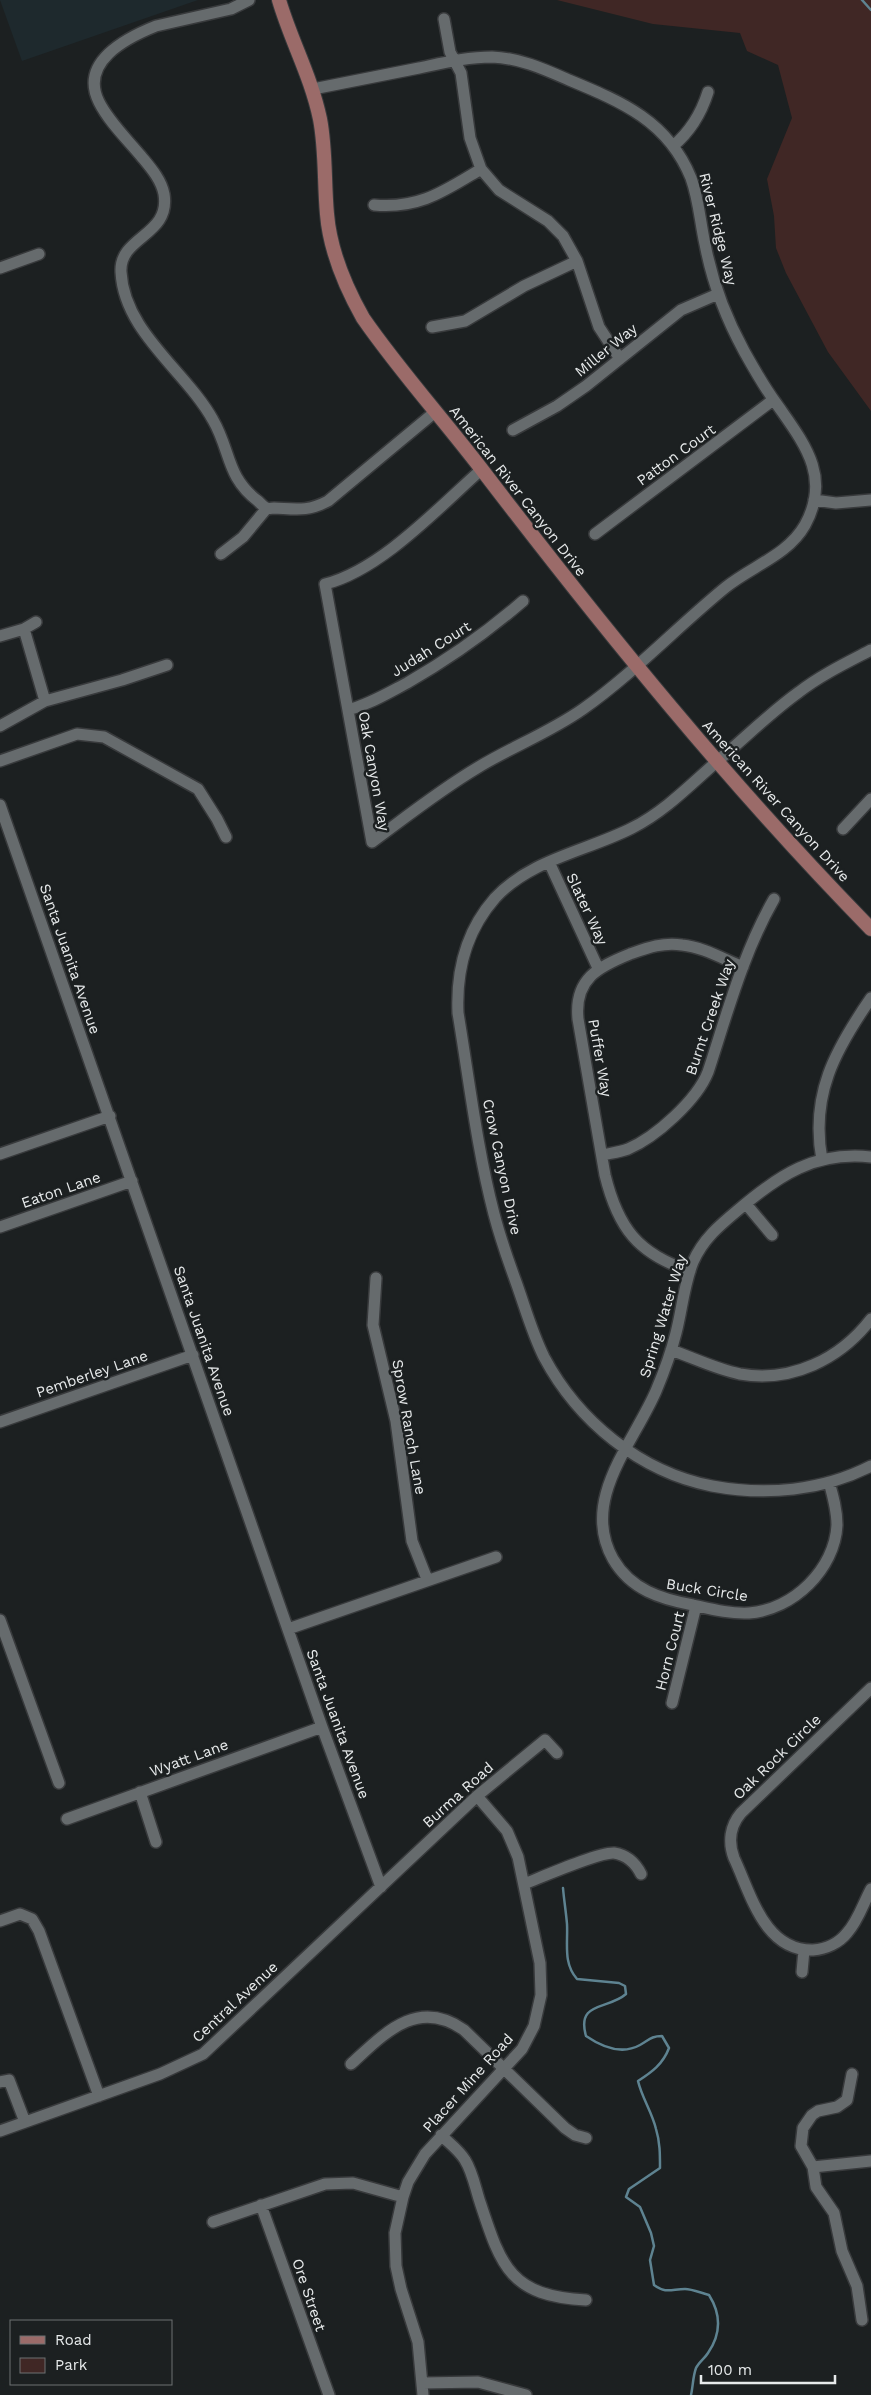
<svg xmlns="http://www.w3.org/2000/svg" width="871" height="2395" font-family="'Work Sans',sans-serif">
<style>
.built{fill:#1e292d}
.green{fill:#402725}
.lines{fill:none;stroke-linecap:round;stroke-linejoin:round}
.stream{stroke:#5e8391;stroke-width:2.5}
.minor-casing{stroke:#383a3c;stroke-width:14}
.major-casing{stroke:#383a3c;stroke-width:16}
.minor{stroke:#666b6d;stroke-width:11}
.major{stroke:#9b6b69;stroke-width:14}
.labels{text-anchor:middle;stroke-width:5;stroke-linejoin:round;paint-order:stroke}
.street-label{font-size:15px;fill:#e7eaeb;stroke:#1c2021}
</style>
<rect width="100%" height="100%" fill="#1c2021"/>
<path class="built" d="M 0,0 L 198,0 L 22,61 Z"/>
<path class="green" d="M 557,0 L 871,0 L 871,411 L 828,352 L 786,273 L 776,248 L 774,216 L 767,179 L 792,118 L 778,65 L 747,51 L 740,33 L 653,24 Z"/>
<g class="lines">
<path class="stream" d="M 862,0 L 871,10
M 563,1888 C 564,1900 566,1912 567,1924 C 568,1944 563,1963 577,1979 L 619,1983 L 625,1986 L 626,1994 C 608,2010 576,2001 586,2036 C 602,2047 622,2055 640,2045 C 649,2040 651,2036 662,2036 L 669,2048 C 663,2064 652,2072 638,2081 C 642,2098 652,2112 656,2129 C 660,2142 660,2154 660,2168 L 629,2189 L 626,2197 L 640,2207 L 651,2233 L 654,2246 L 650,2260 L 654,2285 C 666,2294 672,2289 685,2289 C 692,2289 701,2293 709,2295 C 721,2314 721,2334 708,2353 C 705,2358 699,2362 696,2368 C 693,2376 693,2386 691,2395"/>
<g class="minor-casing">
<path id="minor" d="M 249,0 L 231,9 L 156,26 C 126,38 79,62 99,102 C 109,122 127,139 141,156 C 150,167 161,179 164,194 C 171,236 119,236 121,272 C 124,332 186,371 213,420 C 231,451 226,477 258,501 C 260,503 264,507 266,508 C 268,509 272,508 274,508 C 296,509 307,512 328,501 L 435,412
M 444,19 L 450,52 L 461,73 L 470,138 L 481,169 L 499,190 L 548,221 L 563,236 L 577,261 L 599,327 L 620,359
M 313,89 C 348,82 384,75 419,68 C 443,63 467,57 492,57 C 520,58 544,69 569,80 C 622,102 668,121 691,178 C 699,200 700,222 705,244 C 712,281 726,318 744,351 C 754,369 764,387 776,403 C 803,442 832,476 805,525 C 788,555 752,566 726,587 C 678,626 634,673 583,709 C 549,733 511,747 477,768 C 440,790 406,817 372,842 L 325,584 C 381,570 439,507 482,469
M 673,146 C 691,131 701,114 708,92
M 374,205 C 420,209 444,191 481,169
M 0,268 L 39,254
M 432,327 L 465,321 L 524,286 L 577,261
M 513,430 L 557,406 L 586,386 L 681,310 L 718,294
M 814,500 L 836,503 L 871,500
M 595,534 L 773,400
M 221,554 L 243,537 L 267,508
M 24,629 L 45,701
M 0,636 L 24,629 L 36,622
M 871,650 C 846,663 821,675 799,692 C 771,712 747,736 721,758 C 693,782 666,811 632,828 C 587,851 531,859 495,898 C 466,931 456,969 458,1013 C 469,1079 477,1149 494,1214 C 500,1237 508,1260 516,1282 C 525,1307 532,1333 544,1357 C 578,1421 640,1472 712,1486 C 766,1496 822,1491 871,1466
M 348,710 C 370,704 388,693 407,683 C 449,659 486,633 523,601
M 0,726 L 45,701 L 122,680 L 167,665
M 0,761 L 77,734 L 104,737 L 198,789 L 217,819 L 226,837
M 0,805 L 322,1727 L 381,1887
M 843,829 L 871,799
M 549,862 L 598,968
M 0,1154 L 110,1116
M 602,1155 C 611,1153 620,1152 628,1149 C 656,1137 697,1100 708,1072 C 727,1014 743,953 774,899
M 822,1160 C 810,1095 835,1050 871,998
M 746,1204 L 772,1235
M 0,1227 L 132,1181
M 690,1271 C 638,1254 618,1228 605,1175 L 578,1019 C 574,979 598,967 630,954 C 647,948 663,942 682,945 C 703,947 723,959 743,967
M 376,1278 L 373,1325 L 396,1421 L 412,1541 L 427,1579
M 671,1350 C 694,1358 716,1369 740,1374 C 792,1383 840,1359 871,1319
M 0,1422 L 193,1355
M 829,1482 C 833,1496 837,1510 837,1525 C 835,1569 793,1610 749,1613 C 730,1614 711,1609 693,1605 C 661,1599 631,1590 613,1559 C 580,1500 633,1444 656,1391 C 664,1372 671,1353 676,1333 C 682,1310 684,1284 693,1262 C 703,1239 720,1225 738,1210 C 779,1175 815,1151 871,1157
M 0,1620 L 59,1783
M 288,1629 L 496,1557
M 871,1688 L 741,1813 C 730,1826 728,1842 734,1858 C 751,1894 764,1951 813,1950 C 826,1949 839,1943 847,1933 C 858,1921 863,1904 871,1889
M 672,1703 L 696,1606
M 140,1792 L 156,1842
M 67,1819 L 322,1727
M 524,1884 C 542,1877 599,1852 614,1853 C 627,1855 635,1862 641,1874
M 0,1921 L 20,1914 L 32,1919 L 39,1931 L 99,2096
M 802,1972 L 804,1950
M 351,2064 C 384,2034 417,1997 464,2030 L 565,2128 L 575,2135 L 586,2138
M 852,2074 L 847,2100 L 837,2107 L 818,2111 L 812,2115 L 803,2128 L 801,2146 L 813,2167 L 871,2161
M 0,2082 L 9,2080 L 25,2122
M 0,2131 L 160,2074 L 203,2054 L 477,1796 L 545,1740 L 557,1753
M 441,2135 C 449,2143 459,2150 465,2160 C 472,2171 475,2186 479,2199 C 501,2266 509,2296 586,2300
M 813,2167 L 816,2187 L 834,2213 L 842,2251 L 857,2286 L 862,2320
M 261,2205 L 329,2395
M 213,2222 L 325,2184 L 353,2183 L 403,2197
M 423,2383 L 478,2382 L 526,2395
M 423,2395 L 418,2342 L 401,2289 L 396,2266 L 395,2233 L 403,2197 L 408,2182 L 425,2154 L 522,2049 L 534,2026 L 541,1995 L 540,1963 L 518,1857 L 507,1831 L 477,1796"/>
</g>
<g class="major-casing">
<path id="major" d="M 279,0 C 291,41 311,76 320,119 C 326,150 324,182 327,214 C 330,251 345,286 363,318 C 401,373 446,422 486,475 C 607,633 732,787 871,929"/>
</g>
<use href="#minor" class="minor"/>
<use href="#major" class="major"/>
</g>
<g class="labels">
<g class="street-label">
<text transform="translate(718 229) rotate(76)" y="5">River Ridge Way</text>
<text transform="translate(606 350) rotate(-39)" y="5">Miller Way</text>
<text transform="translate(676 455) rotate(-36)" y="5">Patton Court</text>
<text transform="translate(518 491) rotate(52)" y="5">American River Canyon Drive</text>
<text transform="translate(431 649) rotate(-32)" y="5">Judah Court</text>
<text transform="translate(374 771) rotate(80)" y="5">Oak Canyon Way</text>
<text transform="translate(776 801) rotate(48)" y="5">American River Canyon Drive</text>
<text transform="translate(587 909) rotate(65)" y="5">Slater Way</text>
<text transform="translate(70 959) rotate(71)" y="5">Santa Juanita Avenue</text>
<text transform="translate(710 1017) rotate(-71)" y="5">Burnt Creek Way</text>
<text transform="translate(600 1058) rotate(80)" y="5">Puffer Way</text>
<text transform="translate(502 1167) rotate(78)" y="5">Crow Canyon Drive</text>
<text transform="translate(61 1190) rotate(-19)" y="5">Eaton Lane</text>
<text transform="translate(663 1316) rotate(-73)" y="5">Spring Water Way</text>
<text transform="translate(204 1341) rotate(71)" y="5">Santa Juanita Avenue</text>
<text transform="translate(92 1374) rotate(-19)" y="5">Pemberley Lane</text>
<text transform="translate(409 1427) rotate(80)" y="5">Sprow Ranch Lane</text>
<text transform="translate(707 1590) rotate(9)" y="5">Buck Circle</text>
<text transform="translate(670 1651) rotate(-76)" y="5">Horn Court</text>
<text transform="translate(338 1724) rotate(70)" y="5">Santa Juanita Avenue</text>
<text transform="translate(777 1757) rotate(-44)" y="5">Oak Rock Circle</text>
<text transform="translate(189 1758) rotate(-20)" y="5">Wyatt Lane</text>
<text transform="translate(458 1795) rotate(-42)" y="5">Burma Road</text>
<text transform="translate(235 2002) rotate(-43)" y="5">Central Avenue</text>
<text transform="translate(468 2083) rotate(-48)" y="5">Placer Mine Road</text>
<text transform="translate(309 2295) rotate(71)" y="5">Ore Street</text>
</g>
</g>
<rect x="10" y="2320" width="162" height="65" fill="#1c2021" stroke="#6d7172"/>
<rect x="20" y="2336" width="25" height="8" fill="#9b6b69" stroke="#6d7172"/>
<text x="55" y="2345" font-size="15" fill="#e7eaeb">Road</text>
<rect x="20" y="2358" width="25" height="15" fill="#402725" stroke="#6d7172"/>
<text x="55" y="2370" font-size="15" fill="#e7eaeb">Park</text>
<path d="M701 2375v8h134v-8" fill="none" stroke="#e7eaeb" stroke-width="2.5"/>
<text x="708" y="2375" font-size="15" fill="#e7eaeb" stroke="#1c2021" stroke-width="4" paint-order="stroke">100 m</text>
</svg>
